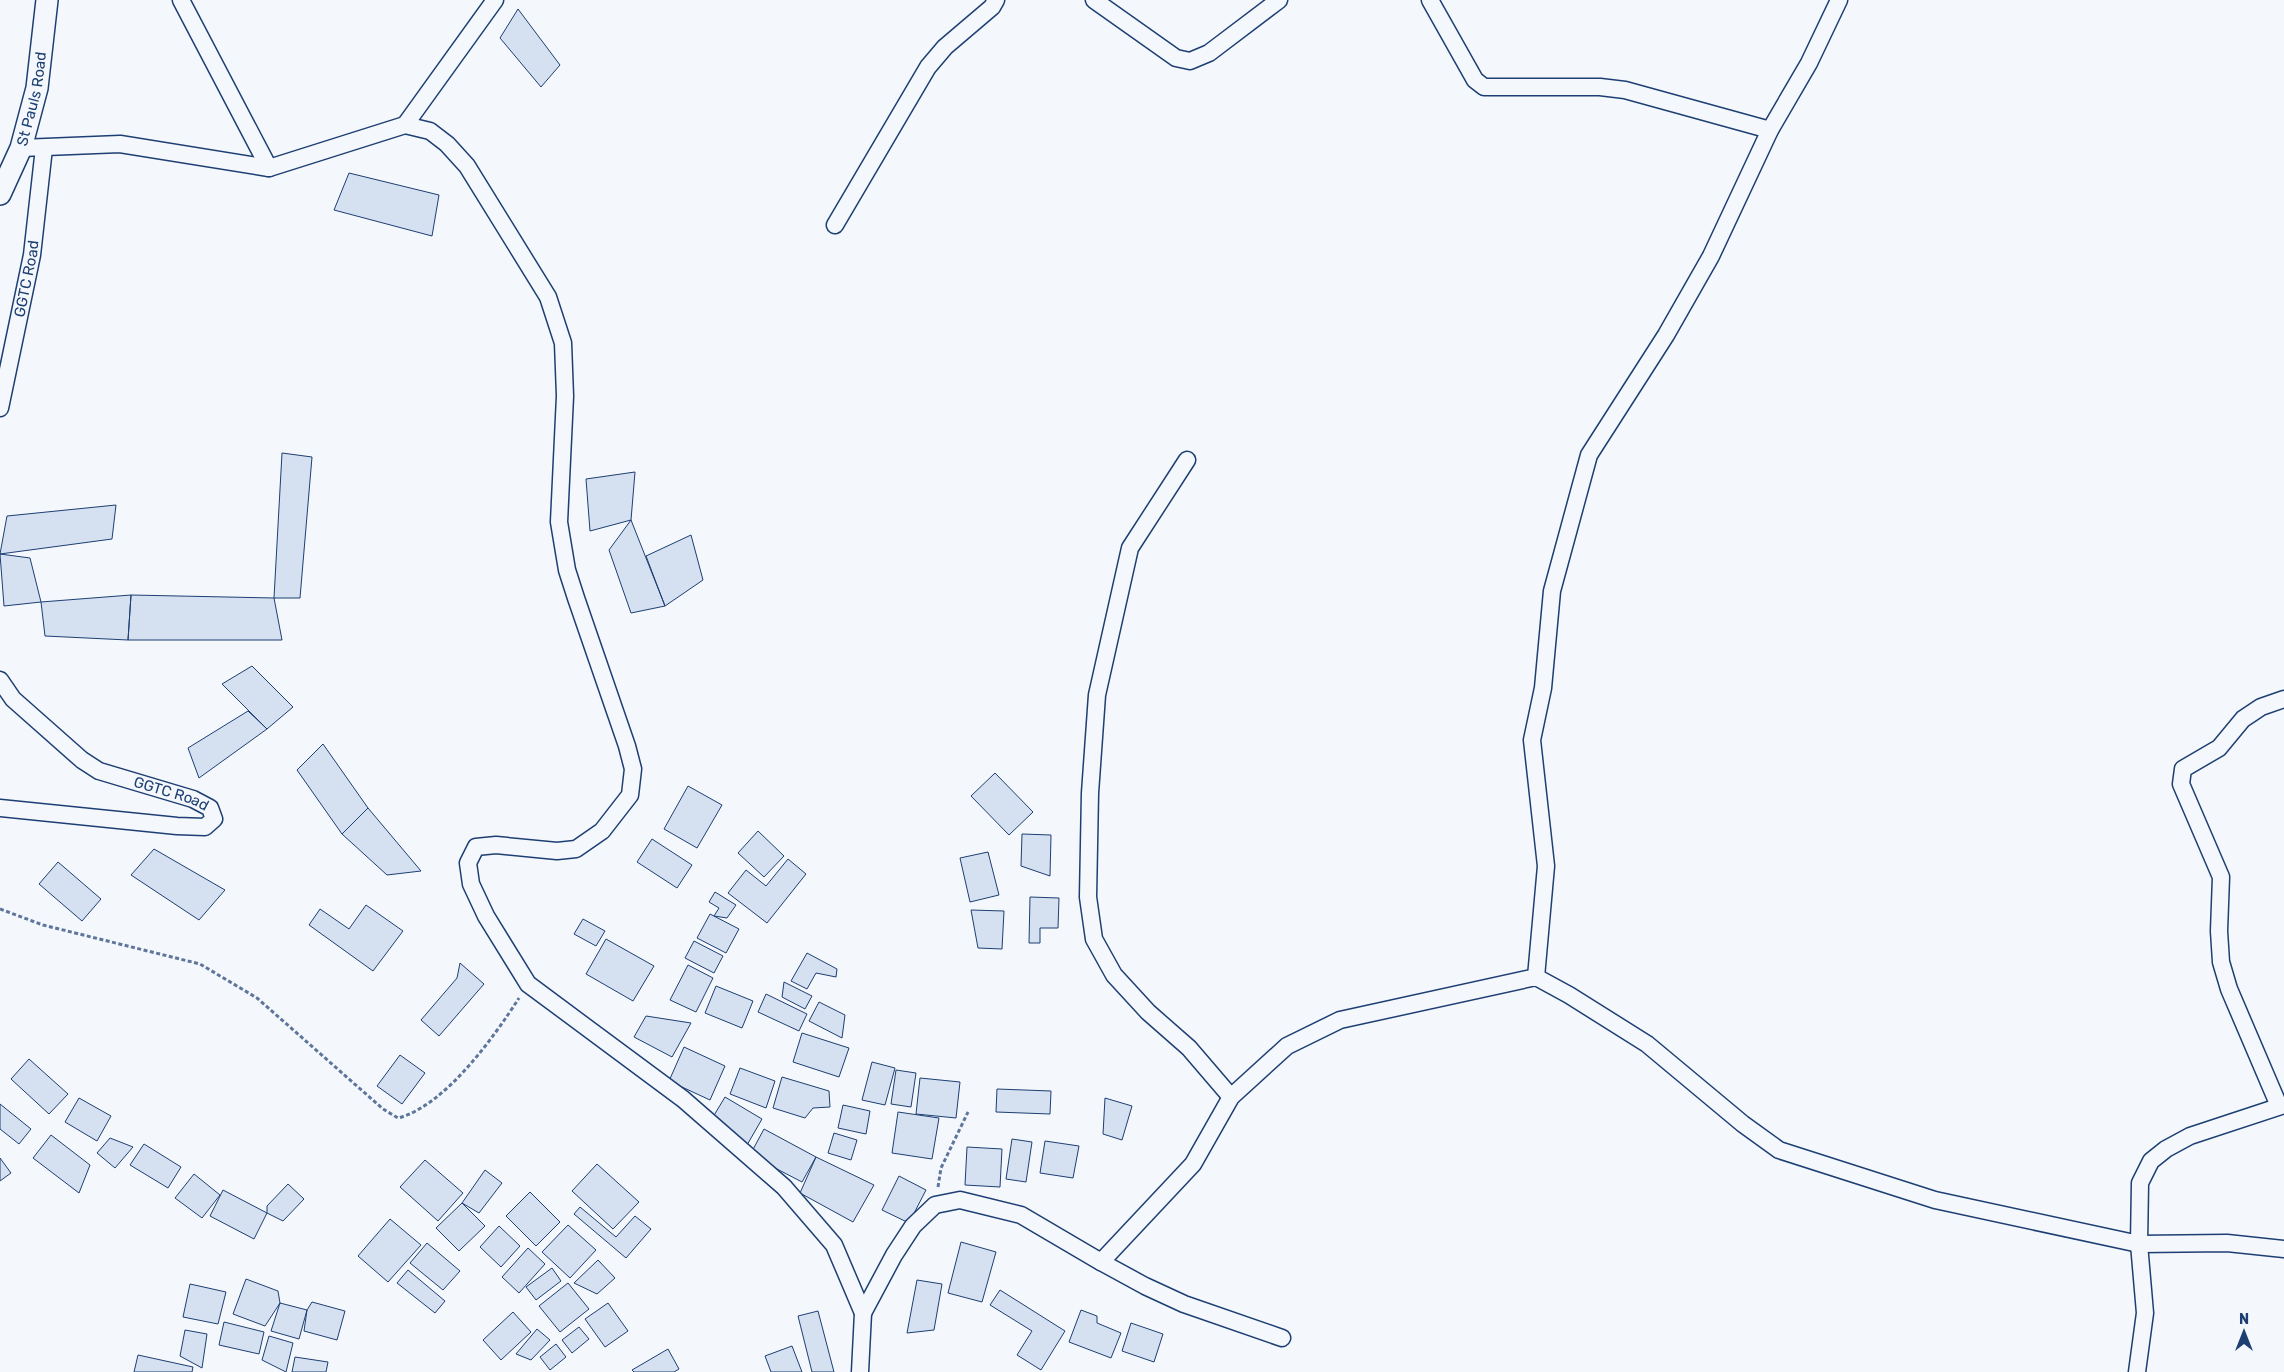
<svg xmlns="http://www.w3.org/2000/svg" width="2284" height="1372" font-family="Rubik,sans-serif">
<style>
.building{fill:#d5e0f0;stroke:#1d3f73}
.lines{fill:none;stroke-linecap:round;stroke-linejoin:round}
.minor-casing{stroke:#1d3f73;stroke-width:19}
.tertiary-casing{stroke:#1d3f73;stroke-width:24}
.path{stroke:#5e769c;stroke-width:3;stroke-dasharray:4 2.5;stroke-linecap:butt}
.minor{stroke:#f4f7fb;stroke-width:16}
.tertiary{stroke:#f4f7fb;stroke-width:21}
.labels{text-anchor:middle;stroke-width:4;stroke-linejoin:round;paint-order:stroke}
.street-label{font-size:15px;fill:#1d3f73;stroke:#f4f7fb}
</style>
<rect width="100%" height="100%" fill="#f4f7fb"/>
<path class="building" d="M 518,9 L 560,65 L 541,87 L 500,38 Z
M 349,173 L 439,195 L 432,236 L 334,210 Z
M 282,453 L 312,457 L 300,598 L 274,598 Z
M 635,472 L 631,520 L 590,531 L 586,479 Z
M 116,505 L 112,539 L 0,554 L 7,516 Z
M 631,520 L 665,606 L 631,613 L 609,550 Z
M 691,535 L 703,580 L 665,606 L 646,556 Z
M 0,554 L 30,558 L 41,602 L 4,606 Z
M 131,595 L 274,598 L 282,640 L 128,640 Z
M 131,595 L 128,640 L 45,636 L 41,602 Z
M 252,666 L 293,707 L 267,729 L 222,684 Z
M 248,711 L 267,729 L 199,778 L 188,748 Z
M 323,744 L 368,808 L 342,834 L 297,770 Z
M 995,773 L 1033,812 L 1009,835 L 971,796 Z
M 688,786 L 722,805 L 697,848 L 664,829 Z
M 368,808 L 421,871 L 387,875 L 342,834 Z
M 758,831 L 784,856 L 764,877 L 738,853 Z
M 1022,834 L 1051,835 L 1050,876 L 1021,866 Z
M 652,839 L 692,865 L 677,888 L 637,862 Z
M 154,849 L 225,890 L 199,920 L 131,875 Z
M 988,852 L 999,895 L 970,902 L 960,858 Z
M 788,859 L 806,874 L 767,923 L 728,893 L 746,870 L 766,886 Z
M 58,862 L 101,899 L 82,921 L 39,884 Z
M 715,892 L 736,905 L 727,918 L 714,916 L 719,908 L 709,902 Z
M 1030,897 L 1059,898 L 1058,928 L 1040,928 L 1040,943 L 1029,943 Z
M 366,905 L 403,931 L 373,971 L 309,925 L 320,909 L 349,929 Z
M 971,910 L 1004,911 L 1002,949 L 978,948 Z
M 710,914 L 739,929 L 726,953 L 697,938 Z
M 583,919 L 605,931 L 596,946 L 574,934 Z
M 606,939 L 654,966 L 633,1001 L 586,974 Z
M 694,941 L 723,956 L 714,973 L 685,958 Z
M 807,953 L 837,969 L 836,977 L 816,973 L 807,989 L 791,981 Z
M 460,963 L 484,984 L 439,1036 L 421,1020 L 457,978 Z
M 688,965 L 713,978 L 696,1012 L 670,1000 Z
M 784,982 L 812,996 L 805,1009 L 782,997 Z
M 716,986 L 753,1001 L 742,1028 L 705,1013 Z
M 766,994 L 807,1014 L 799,1031 L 758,1012 Z
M 819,1002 L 845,1015 L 842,1038 L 809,1021 Z
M 646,1016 L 691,1023 L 672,1057 L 634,1037 Z
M 802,1033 L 849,1048 L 839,1077 L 793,1062 Z
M 684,1047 L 725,1066 L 710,1100 L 669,1081 Z
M 400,1055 L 425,1073 L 402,1104 L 377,1086 Z
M 29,1059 L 68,1094 L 49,1114 L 11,1079 Z
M 872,1062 L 895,1068 L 885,1105 L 862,1100 Z
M 740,1068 L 775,1081 L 766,1108 L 730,1094 Z
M 896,1070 L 916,1073 L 911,1107 L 891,1104 Z
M 782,1077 L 829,1091 L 830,1107 L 813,1108 L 805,1118 L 773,1108 Z
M 920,1078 L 960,1082 L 956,1118 L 916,1114 Z
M 997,1089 L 1051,1091 L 1050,1114 L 996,1112 Z
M 725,1097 L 762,1119 L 747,1145 L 713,1117 Z
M 79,1098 L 111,1116 L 97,1141 L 65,1122 Z
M 1105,1098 L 1132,1106 L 1122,1140 L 1103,1134 Z
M 0,1104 L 31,1129 L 19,1144 L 0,1129 Z
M 843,1105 L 870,1111 L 866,1134 L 838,1128 Z
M 898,1112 L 939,1118 L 932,1159 L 892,1153 Z
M 764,1129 L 816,1157 L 802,1182 L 750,1155 Z
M 834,1133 L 857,1140 L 851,1160 L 828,1153 Z
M 51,1135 L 90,1165 L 79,1193 L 33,1158 Z
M 110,1138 L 133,1147 L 115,1168 L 97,1153 Z
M 1012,1139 L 1032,1142 L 1026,1182 L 1006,1179 Z
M 1045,1141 L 1079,1146 L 1073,1178 L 1040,1173 Z
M 144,1144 L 181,1167 L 168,1188 L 130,1165 Z
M 967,1147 L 1002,1149 L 1000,1187 L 965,1185 Z
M 816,1157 L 874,1185 L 853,1222 L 800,1193 Z
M 0,1158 L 11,1173 L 0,1181 Z
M 425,1160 L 463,1193 L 438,1221 L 400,1187 Z
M 597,1164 L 639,1202 L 613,1229 L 572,1191 Z
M 485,1170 L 502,1183 L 479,1213 L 462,1203 Z
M 194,1174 L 220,1195 L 202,1218 L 175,1198 Z
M 899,1176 L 926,1190 L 909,1223 L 882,1210 Z
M 288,1184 L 304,1199 L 283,1221 L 267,1213 L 267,1206 Z
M 223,1190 L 267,1213 L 254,1239 L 210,1216 Z
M 530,1192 L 560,1222 L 536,1246 L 506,1216 Z
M 462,1203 L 485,1226 L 459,1251 L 436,1228 Z
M 580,1207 L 616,1237 L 635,1216 L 651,1229 L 626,1258 L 574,1214 Z
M 390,1219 L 421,1245 L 388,1282 L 358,1256 Z
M 568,1225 L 596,1250 L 570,1278 L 542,1252 Z
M 499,1226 L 520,1246 L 501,1267 L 480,1247 Z
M 961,1242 L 996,1252 L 982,1302 L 948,1293 Z
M 427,1243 L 460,1271 L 443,1290 L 410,1263 Z
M 528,1248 L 545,1264 L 519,1293 L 502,1277 Z
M 598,1260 L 615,1278 L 597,1294 L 574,1283 Z
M 552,1268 L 561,1281 L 536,1300 L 526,1287 Z
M 408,1270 L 445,1301 L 435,1313 L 397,1283 Z
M 246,1279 L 278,1291 L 280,1303 L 265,1326 L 233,1314 Z
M 917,1280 L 942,1284 L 934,1330 L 907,1333 Z
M 568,1283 L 589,1309 L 560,1332 L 539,1306 Z
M 190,1284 L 226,1292 L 218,1324 L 183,1317 Z
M 1000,1290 L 1065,1331 L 1041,1370 L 1017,1355 L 1032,1331 L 990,1305 Z
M 312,1302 L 345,1311 L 337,1340 L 304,1331 L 307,1310 Z
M 280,1303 L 307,1310 L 299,1339 L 271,1331 Z
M 608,1303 L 628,1331 L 605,1347 L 585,1319 Z
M 1081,1310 L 1097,1316 L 1097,1323 L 1121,1333 L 1111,1358 L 1069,1342 Z
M 818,1311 L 834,1372 L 812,1372 L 798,1316 Z
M 513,1312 L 531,1332 L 501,1360 L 483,1340 Z
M 224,1322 L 264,1332 L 259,1354 L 219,1345 Z
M 1131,1323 L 1163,1334 L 1154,1362 L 1122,1351 Z
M 579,1327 L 589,1339 L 572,1353 L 562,1340 Z
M 537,1329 L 550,1340 L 531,1360 L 516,1354 Z
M 185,1330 L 207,1334 L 202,1368 L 180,1356 Z
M 269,1336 L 293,1343 L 286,1372 L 262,1360 Z
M 556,1344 L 566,1357 L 550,1370 L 540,1357 Z
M 792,1346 L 802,1372 L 771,1372 L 765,1356 Z
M 668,1349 L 679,1369 L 674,1372 L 634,1372 L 632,1370 Z
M 138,1355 L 193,1367 L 192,1372 L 134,1372 Z
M 295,1357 L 328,1362 L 326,1372 L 292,1372 Z"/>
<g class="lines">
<g class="minor-casing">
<g id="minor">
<path d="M 181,0 L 269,168"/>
<path d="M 1094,0 L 1176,58 L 1190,61 L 1209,53 L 1279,0"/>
<path d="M 1430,0 L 1475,80 L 1484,87 L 1600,87 L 1625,90 L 1770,130"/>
<path d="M 405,125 L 495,0"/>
<path d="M 21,148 L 120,144 L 269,168 L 405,125 L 430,131 L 447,144 L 467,166 L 548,297 L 563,343 L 565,396 L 559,522 L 567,570 L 576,598 L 627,746 L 633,769 L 630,795 L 602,831 L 576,849 L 557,851 L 496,845 L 476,847 L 468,863 L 471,884 L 486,916 L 528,984 L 683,1099 L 784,1187 L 834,1245 L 863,1313 L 860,1372"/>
<path d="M 835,225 L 928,67 L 945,47 L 992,7 L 996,0"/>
<path id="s1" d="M 0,408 L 32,255 L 44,148"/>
<path d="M 1187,460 L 1130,548 L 1097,695 L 1090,793 L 1088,897 L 1094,939 L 1114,975 L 1148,1012 L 1189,1048 L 1231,1097"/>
<path id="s2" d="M 0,680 L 13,699 L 82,760 L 99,771 L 193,799 L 210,808 L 214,819 L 205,827 L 177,826 L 0,808"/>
<path d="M 1536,977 L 1546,866 L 1532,740 L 1543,688 L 1552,591 L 1589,455 L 1666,335 L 1711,256 L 1770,130 L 1809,63 L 1839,0"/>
<path d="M 2279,1106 L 2229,989 L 2221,962 L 2219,931 L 2221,877 L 2181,784 L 2183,769 L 2219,748 L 2243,719 L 2261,707 L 2284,699"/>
<path d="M 1101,1262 L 1145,1286 L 1184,1304 L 1282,1338"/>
<path d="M 863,1313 L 894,1255 L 913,1226 L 935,1205 L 960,1200 L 1021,1215 L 1101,1262 L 1193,1164 L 1231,1097 L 1287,1046 L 1340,1020 L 1536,977 L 1569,995 L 1647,1044 L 1743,1124 L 1779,1150 L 1935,1200 L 2139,1244 L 2227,1243 L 2284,1249"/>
<path d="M 2137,1372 L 2145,1313 L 2139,1244 L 2140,1183 L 2151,1161 L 2166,1149 L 2190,1136 L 2284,1105"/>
</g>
</g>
<g class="tertiary-casing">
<g id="tertiary">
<path id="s3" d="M 0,194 L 21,148 L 37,88 L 47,0"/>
</g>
</g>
<path class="path" d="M 0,909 L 43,925 L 200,964 L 257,998 L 383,1109 L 398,1118 C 445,1106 494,1037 519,998
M 938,1187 L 941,1168 L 968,1112"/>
<use href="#minor" class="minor"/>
<use href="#tertiary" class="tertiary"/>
</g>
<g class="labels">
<g class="street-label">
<text dy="5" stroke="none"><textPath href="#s3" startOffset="101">St Pauls Road</textPath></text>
<text dy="5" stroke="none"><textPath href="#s1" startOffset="132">GGTC Road</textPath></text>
<text dy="5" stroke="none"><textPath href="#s2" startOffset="211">GGTC Road</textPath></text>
</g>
</g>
<g transform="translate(2244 1332)" stroke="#f4f7fb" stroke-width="4" paint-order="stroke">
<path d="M0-4L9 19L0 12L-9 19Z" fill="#1d3f73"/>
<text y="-8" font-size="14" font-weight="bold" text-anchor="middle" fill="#1d3f73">N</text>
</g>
</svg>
